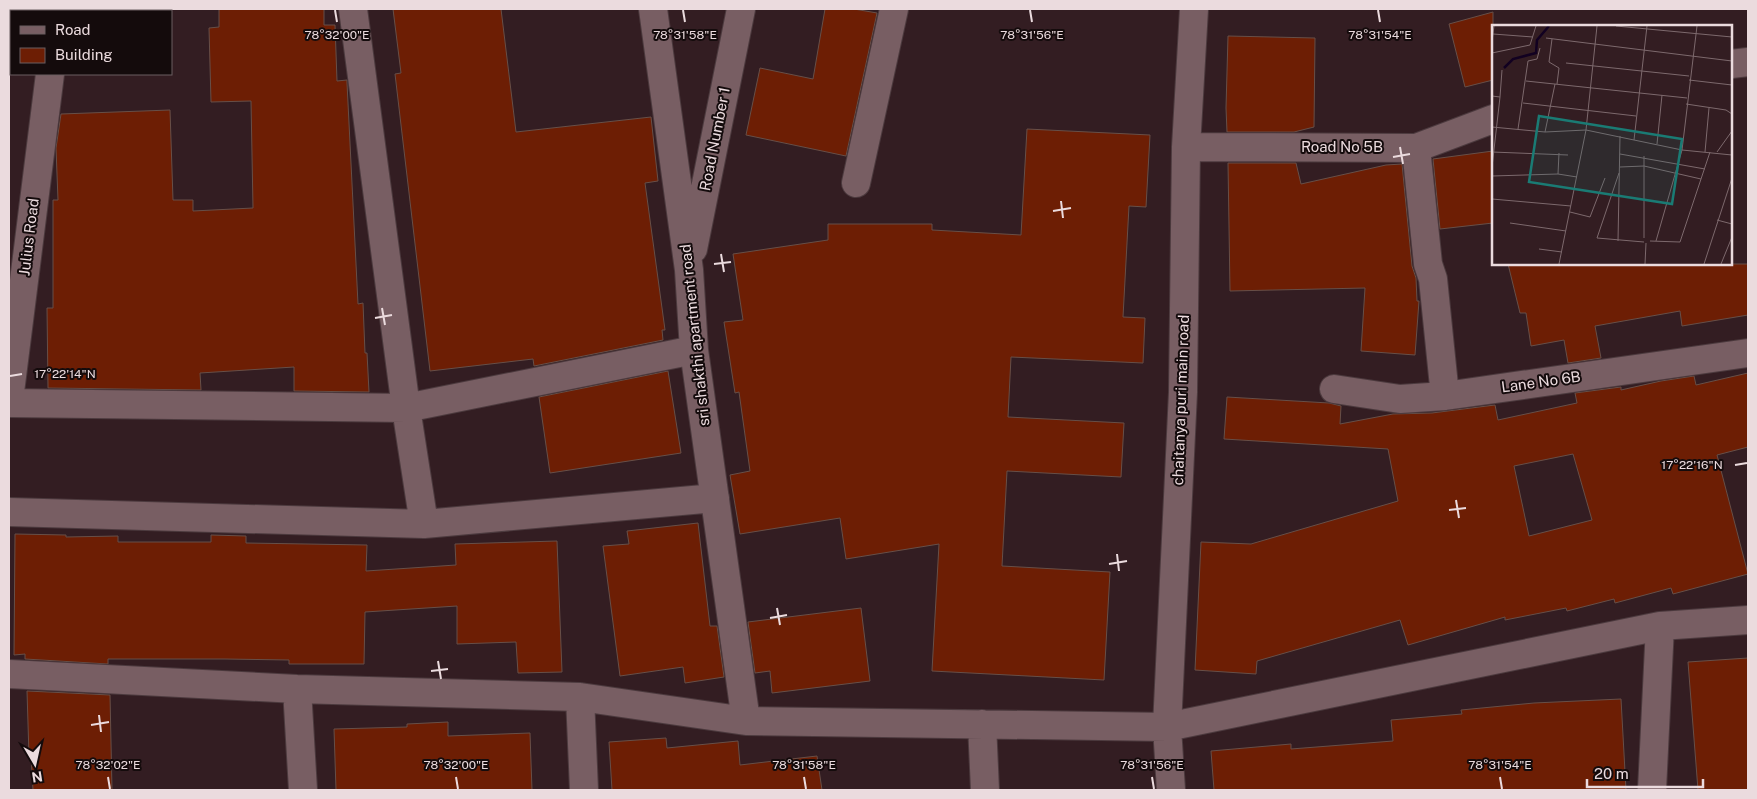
<svg xmlns="http://www.w3.org/2000/svg" width="1757" height="799" font-family="'Public Sans',sans-serif">
<style>
.building{fill:#6d1e04;stroke:#674f48;fill-rule:evenodd}
.lines{fill:none;stroke-linecap:round;stroke-linejoin:round}
.minor-casing{stroke:#4c3a3e;stroke-width:30}
.minor{stroke:#785e63;stroke-width:28}
.ticks{fill:none;stroke:#ebdbde;stroke-width:2}
.labels{text-anchor:middle;stroke-width:4;stroke-linejoin:round;paint-order:stroke}
.street-label{font-size:15px;fill:#ebdbde;stroke:#140b0c}
.inset-river{fill:none;stroke:#120121;stroke-width:2.5}
.inset-road{fill:none;stroke:#7d696d;stroke-width:1}
.view{fill:#1a7b74;fill-opacity:0.15;stroke:#1a7b74;stroke-width:2.5}
.inset-edge{fill:none;stroke:#ebdbde;stroke-width:2.5}
.ticks-label{font-size:12px;text-anchor:middle;fill:#ebdbde;stroke:#140b0c;stroke-width:4;stroke-linejoin:round;paint-order:stroke}
</style>
<rect width="100%" height="100%" fill="#331d22"/>
<path class="building" d="M 219,9 L 324,9 L 324,25 L 335,25 L 337,81 L 347,80 L 347,83 L 358,304 L 363,303 L 365,353 L 367,353 L 369,392 L 294,391 L 294,367 L 200,373 L 201,390 L 48,388 L 47,308 L 53,308 L 53,200 L 58,200 L 56,148 L 61,114 L 170,110 L 173,200 L 193,200 L 193,211 L 253,208 L 251,101 L 211,102 L 209,28 L 219,27 Z
M 393,9 L 501,9 L 516,132 L 651,117 L 658,181 L 645,183 L 665,330 L 662,330 L 663,340 L 534,366 L 533,359 L 430,371 L 395,74 L 401,73 Z
M 825,9 L 854,9 L 877,13 L 846,156 L 746,135 L 760,68 L 813,79 Z
M 1493,12 L 1493,80 L 1465,87 L 1449,24 Z
M 1228,36 L 1315,38 L 1314,127 L 1294,132 L 1227,132 L 1226,108 Z
M 1027,129 L 1150,135 L 1146,207 L 1129,206 L 1123,317 L 1145,318 L 1143,363 L 1011,357 L 1008,417 L 1124,423 L 1121,477 L 1007,471 L 1002,566 L 1110,572 L 1104,680 L 932,671 L 939,544 L 846,559 L 840,518 L 740,534 L 730,475 L 750,471 L 739,392 L 735,393 L 724,322 L 743,320 L 733,254 L 828,240 L 828,224 L 932,224 L 932,230 L 1021,235 Z
M 1493,151 L 1493,223 L 1440,229 L 1433,159 Z
M 1228,163 L 1296,163 L 1301,184 L 1386,165 L 1402,164 L 1412,266 L 1416,278 L 1417,301 L 1419,301 L 1415,355 L 1361,351 L 1365,288 L 1230,291 Z
M 1508,264 L 1748,264 L 1748,315 L 1682,326 L 1680,311 L 1595,326 L 1601,358 L 1568,363 L 1564,340 L 1531,346 L 1526,313 L 1520,313 Z
M 668,371 L 681,453 L 550,473 L 539,397 Z
M 1748,373 L 1748,447 L 1717,455 L 1748,574 L 1673,594 L 1671,588 L 1615,603 L 1614,599 L 1567,611 L 1566,608 L 1505,620 L 1505,617 L 1408,645 L 1400,620 L 1257,661 L 1256,674 L 1195,670 L 1201,542 L 1251,544 L 1398,501 L 1388,449 L 1224,439 L 1227,397 L 1329,403 L 1341,406 L 1340,424 L 1393,414 L 1432,413 L 1495,405 L 1498,420 L 1577,403 L 1575,393 L 1621,387 L 1621,390 L 1661,381 L 1694,376 L 1696,385 ZM 1573,454 L 1592,520 L 1529,536 L 1514,466 Z
M 698,523 L 710,626 L 717,626 L 724,677 L 685,683 L 683,667 L 620,676 L 603,546 L 629,544 L 627,531 Z
M 15,534 L 66,535 L 66,537 L 118,536 L 118,542 L 211,542 L 211,535 L 246,536 L 246,543 L 367,545 L 366,571 L 456,565 L 455,544 L 557,541 L 562,672 L 518,673 L 516,642 L 457,644 L 457,606 L 365,612 L 364,664 L 289,664 L 289,660 L 225,659 L 108,659 L 108,664 L 25,659 L 25,654 L 14,655 Z
M 861,608 L 870,681 L 772,693 L 770,671 L 755,673 L 748,622 Z
M 1748,658 L 1748,790 L 1698,790 L 1688,662 Z
M 27,691 L 110,695 L 112,790 L 33,790 L 31,756 L 29,756 Z
M 1621,699 L 1626,790 L 1214,790 L 1211,751 L 1291,744 L 1291,749 L 1393,741 L 1391,720 L 1462,714 L 1461,710 L 1534,703 Z
M 448,722 L 448,736 L 530,733 L 532,790 L 336,790 L 334,729 L 407,727 L 407,724 Z
M 666,738 L 667,748 L 738,741 L 740,765 L 817,756 L 822,790 L 612,790 L 609,742 Z"/>
<g class="lines">
<g class="minor-casing">
<path id="minor" d="M 353,9 L 406,408 L 424,524
M 653,9 L 689,270 L 694,350 L 746,721
M 58,11 L 58,9
M 1731,64 L 1748,62
M 1186,147 L 1416,148 L 1493,119
M 1416,148 L 1428,264 L 1433,279 L 1445,396
M 856,183 L 894,9
M 693,249 L 741,9
M 1334,389 L 1400,399 L 1445,396 L 1748,353
M 9,400 L 50,74
M 9,403 L 406,408 L 694,350
M 9,512 L 424,524 L 715,498
M 9,674 L 297,689 L 580,697 L 746,721 L 1167,727 L 1660,626 L 1748,620
M 297,689 L 303,790
M 580,697 L 584,790
M 982,724 L 985,790
M 1171,790 L 1167,727 L 1183,392 L 1186,147 L 1194,9
M 1652,790 L 1660,626"/>
</g>
<use href="#minor" class="minor"/>
</g>
<path class="ticks" d="M 335,10 L 337,22M 683,10 L 685,22M 1030,10 L 1032,22M 1378,10 L 1380,22M 1400,147 L 1403,164M 1393,157 L 1410,154M 1061,201 L 1063,218M 1053,211 L 1071,208M 721,254 L 724,272M 714,264 L 731,262M 382,308 L 385,325M 375,318 L 392,315M 10,376 L 22,374M 1735,465 L 1747,463M 1456,500 L 1459,518M 1449,510 L 1466,508M 1117,554 L 1119,571M 1109,564 L 1127,561M 777,608 L 780,625M 770,618 L 787,615M 438,661 L 441,679M 431,671 L 448,669M 99,715 L 101,732M 91,725 L 109,722M 108,777 L 110,789M 456,777 L 458,789M 804,777 L 806,789M 1152,777 L 1154,789M 1500,777 L 1502,789"/>
<g class="labels">
<g class="street-label">
<text transform="translate(715 139) rotate(-79)" y="5">Road Number 1</text>
<text x="1342" y="152">Road No 5B</text>
<text transform="translate(29 237) rotate(-83)" y="5">Julius Road</text>
<text transform="translate(695 335) rotate(-96)" y="5">sri shakthi apartment road</text>
<text transform="translate(1541 382) rotate(-8)" y="5">Lane No 6B</text>
<text transform="translate(1181 400) rotate(-88)" y="5">chaitanya puri main road</text>
</g>
</g>
<g transform="translate(1492 25)">
<rect width="240" height="240" fill="#331d22"/>
<path class="inset-river" d="M 12,43 L 21,34 L 44,28 L 45,15 L 57,1"/>
<path class="inset-road" d="M 124,1 L 240,12M 1,9 L 41,12M 54,13 L 240,36M 60,14 L 57,37 L 67,43 L 65,59M 0,16 L 2,1M 0,28 L 38,20 L 44,1M 74,38 L 197,51M 197,55 L 240,60M 34,56 L 195,73M 0,71 L 8,72 L 10,45M 31,78 L 144,91M 194,79 L 234,85 L 240,89M 0,102 L 53,107 L 94,105 L 190,125 L 240,130M 26,104 L 36,36 L 45,34 L 48,23M 53,107 L 63,59M 142,115 L 155,1M 165,119 L 170,70M 0,127 L 76,130M 213,127 L 217,83M 225,127 L 240,106M 128,129 L 213,144M 0,142 L 8,72M 128,142 L 152,141 L 209,154M 127,148 L 105,213 L 152,217M 66,149 L 67,128M 0,151 L 66,149 L 85,152M 0,174 L 79,181M 78,187 L 98,192 L 113,153M 225,195 L 240,199M 18,198 L 74,206M 152,213 L 152,131M 126,216 L 128,111M 158,216 L 188,217 L 218,127M 164,216 L 190,125 L 205,1M 47,224 L 70,227M 67,239 L 94,105 L 105,1M 153,239 L 154,218M 212,239 L 240,153M 229,239 L 240,212"/>
<path class="view" d="M 47,91 L 190,114 L 180,179 L 37,157 Z"/>
<rect width="240" height="240" class="inset-edge"/>
</g>
<g class="ticks-label">
<text x="337" y="39">78°32'00"E</text>
<text x="685" y="39">78°31'58"E</text>
<text x="1032" y="39">78°31'56"E</text>
<text x="1380" y="39">78°31'54"E</text>
<text x="65" y="378">17°22'14"N</text>
<text x="1692" y="469">17°22'16"N</text>
<text x="108" y="769">78°32'02"E</text>
<text x="456" y="769">78°32'00"E</text>
<text x="804" y="769">78°31'58"E</text>
<text x="1152" y="769">78°31'56"E</text>
<text x="1500" y="769">78°31'54"E</text>
</g>
<rect width="1757" height="799" fill="none" stroke="#ebdbde" stroke-width="20"/>
<rect x="10" y="10" width="162" height="65" fill="#140b0c" stroke="#6a5e60"/>
<rect x="20" y="26" width="25" height="8" fill="#785e63" stroke="#6a5e60"/>
<text x="55" y="35" font-size="15" fill="#ebdbde">Road</text>
<rect x="20" y="48" width="25" height="15" fill="#6d1e04" stroke="#6a5e60"/>
<text x="55" y="60" font-size="15" fill="#ebdbde">Building</text>
<g transform="translate(35 764) rotate(171)" stroke="#140b0c" stroke-width="4" paint-order="stroke">
<path d="M0-4L9 19L0 12L-9 19Z" fill="#ebdbde"/>
<text y="-8" font-size="14" font-weight="bold" text-anchor="middle" fill="#ebdbde">N</text>
</g>
<path d="M1587 779v8h116v-8" fill="none" stroke="#ebdbde" stroke-width="2.5"/>
<text x="1594" y="779" font-size="15" fill="#ebdbde" stroke="#140b0c" stroke-width="4" paint-order="stroke">20 m</text>
</svg>
